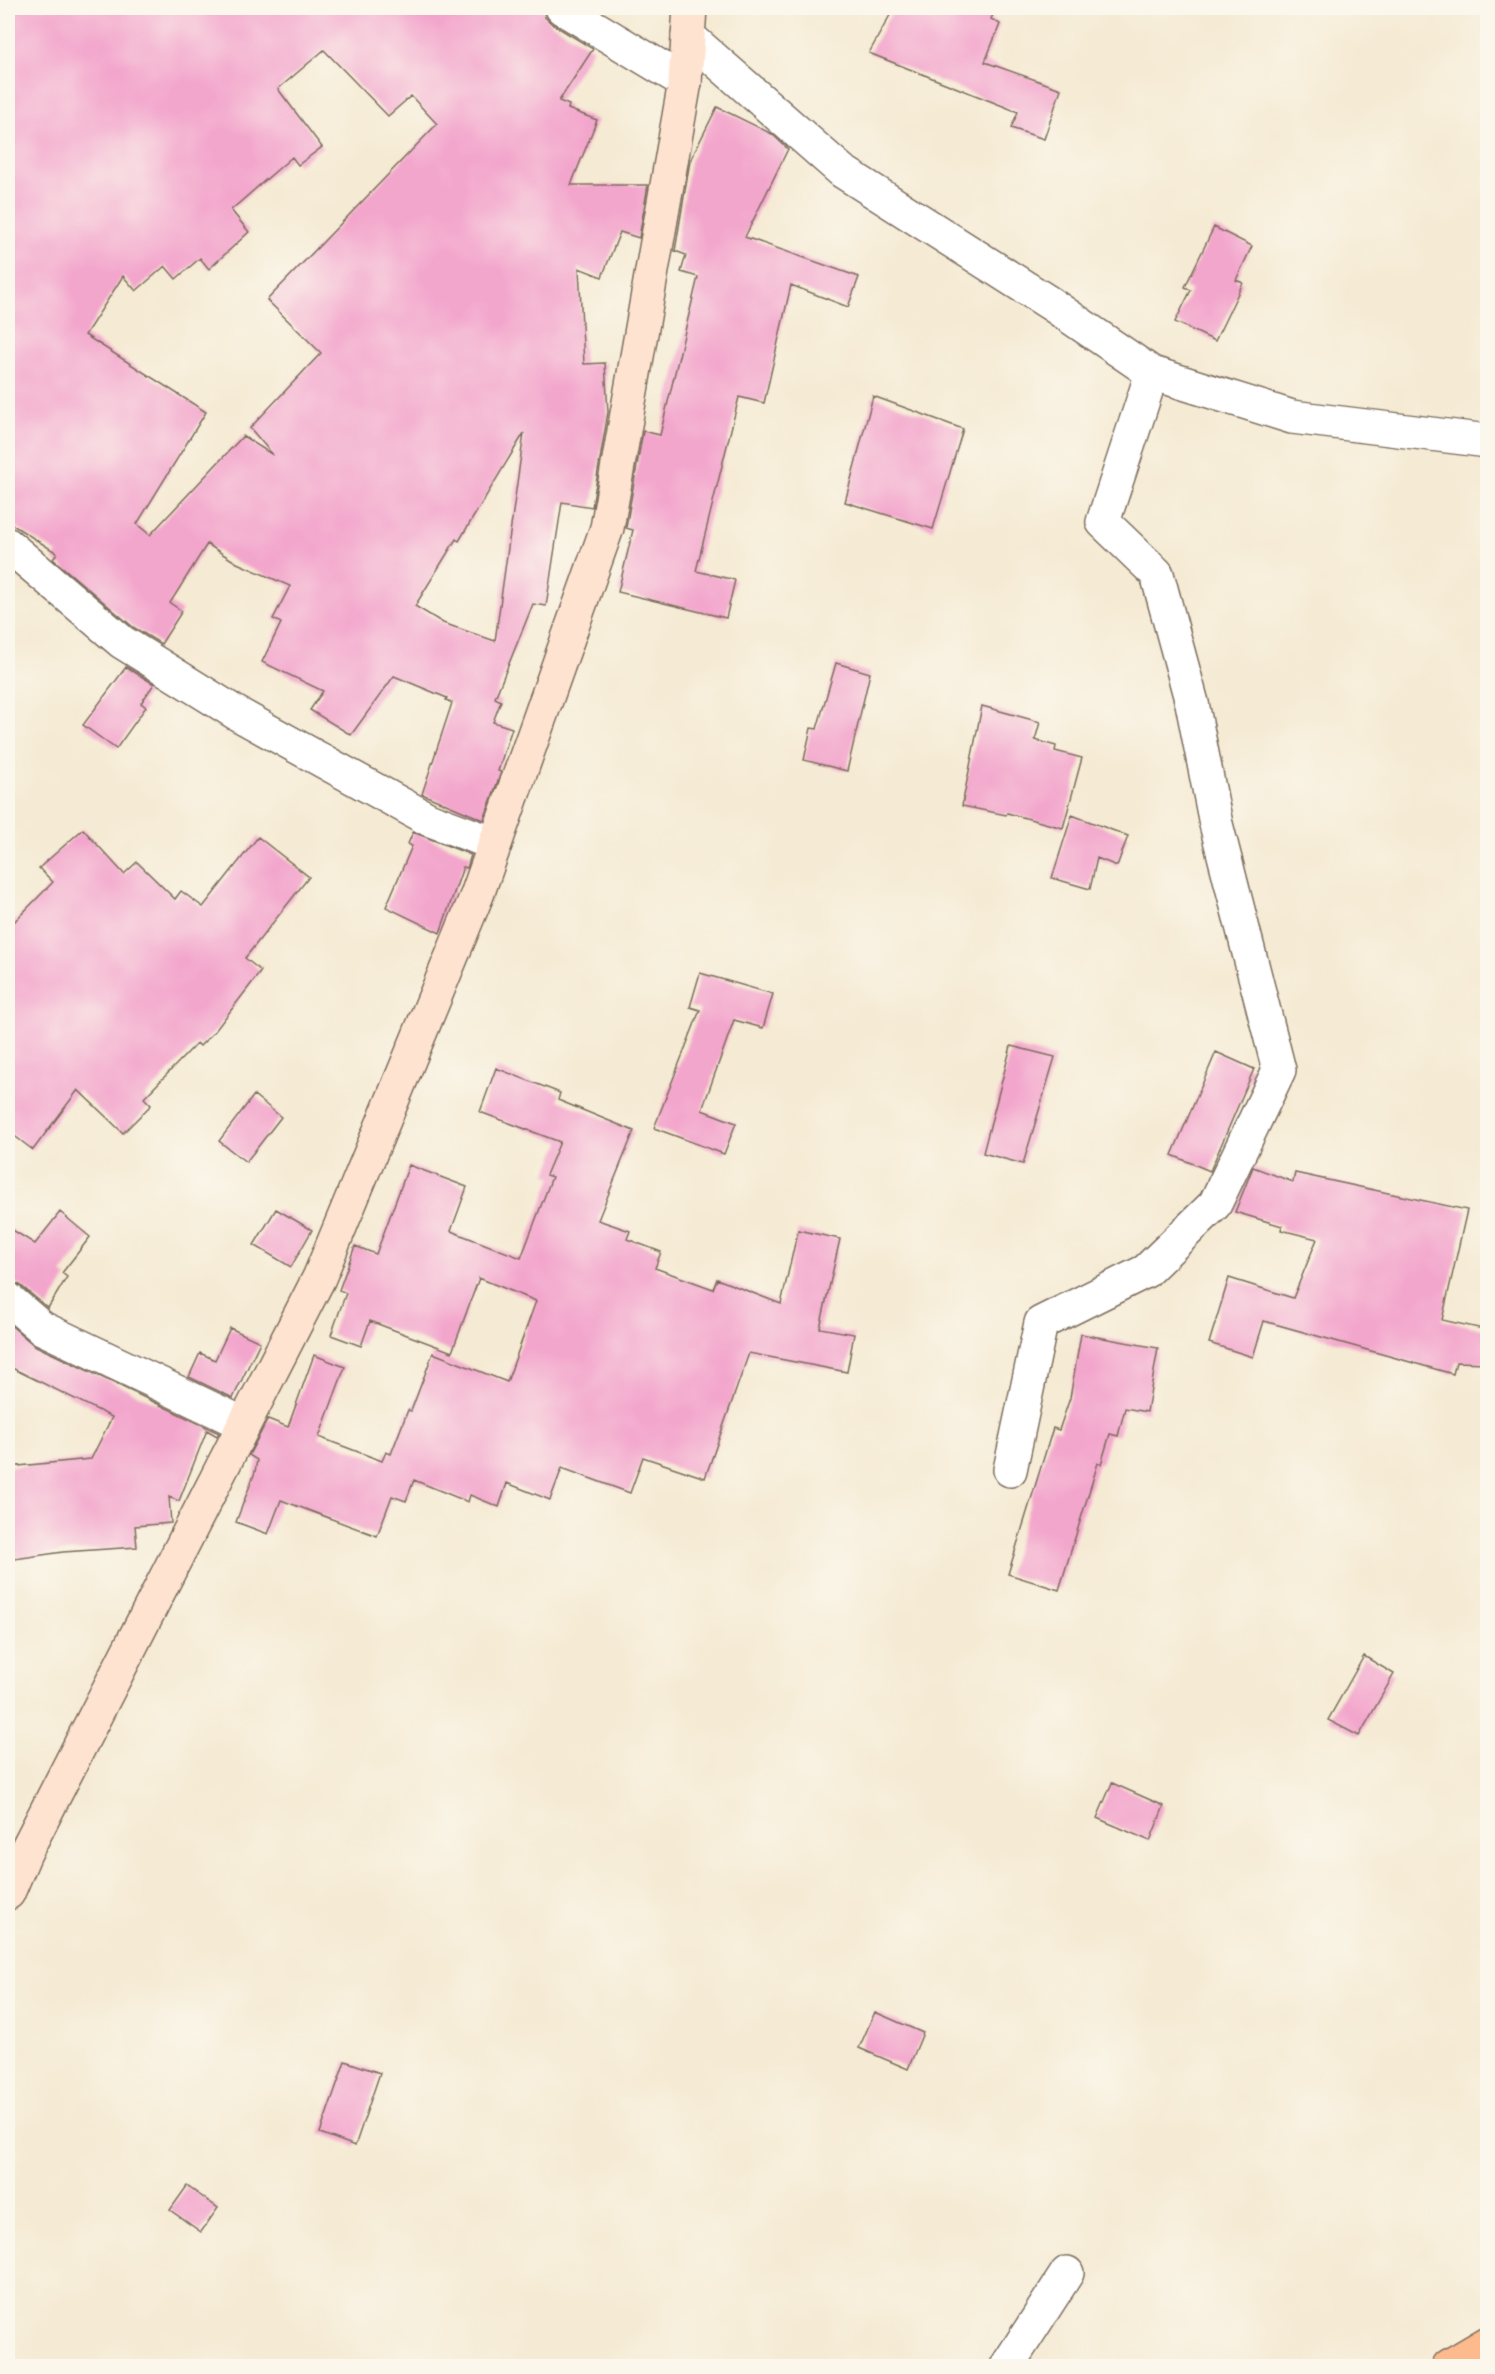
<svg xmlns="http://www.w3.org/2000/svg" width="1495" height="2374" font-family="Dekko,sans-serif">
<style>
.building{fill:#f3a6cc;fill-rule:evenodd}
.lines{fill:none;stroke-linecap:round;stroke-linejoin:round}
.street-casing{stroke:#7c6d5d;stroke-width:36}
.secondary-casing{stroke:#7c6d5d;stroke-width:36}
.highway-casing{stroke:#7c6d5d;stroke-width:36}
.street{stroke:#fff;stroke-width:33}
.secondary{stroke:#fee3d1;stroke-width:33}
.highway{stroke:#fcba8d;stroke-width:33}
</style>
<rect width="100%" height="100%" fill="#fbf7ec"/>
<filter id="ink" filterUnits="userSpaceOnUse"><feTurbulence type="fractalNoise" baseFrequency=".0167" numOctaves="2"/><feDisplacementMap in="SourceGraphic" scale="12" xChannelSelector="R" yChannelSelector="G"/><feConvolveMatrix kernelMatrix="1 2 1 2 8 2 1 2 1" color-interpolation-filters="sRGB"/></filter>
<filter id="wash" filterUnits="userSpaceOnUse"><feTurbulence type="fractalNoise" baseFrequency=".008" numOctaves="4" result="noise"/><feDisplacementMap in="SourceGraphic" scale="24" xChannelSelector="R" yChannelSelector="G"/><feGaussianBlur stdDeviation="1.35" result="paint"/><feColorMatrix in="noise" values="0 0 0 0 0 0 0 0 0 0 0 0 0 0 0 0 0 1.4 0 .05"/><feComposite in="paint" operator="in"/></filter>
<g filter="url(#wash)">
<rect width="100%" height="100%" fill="#f5ead3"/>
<g id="blocks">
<path class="building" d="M 8,8 L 543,8 L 545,17 L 552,24 L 593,49 L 559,101 L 569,105 L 568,109 L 597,120 L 571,185 L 648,185 L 639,238 L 620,232 L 602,277 L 579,268 L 584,364 L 605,363 L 608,412 L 592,507 L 562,502 L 546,606 L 533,604 L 495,698 L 501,701 L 493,722 L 512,728 L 498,771 L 501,772 L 484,820 L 422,794 L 452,703 L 446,700 L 447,698 L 394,676 L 351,735 L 310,710 L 323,691 L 262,662 L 281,623 L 273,619 L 290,586 L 237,563 L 207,544 L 170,603 L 182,611 L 161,644 L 133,627 L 53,559 L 57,553 L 8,522 ZM 324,50 L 388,116 L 411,96 L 437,124 L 267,300 L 321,353 L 250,428 L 273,455 L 243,436 L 150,535 L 137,524 L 206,412 L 85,335 L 123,276 L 136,291 L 165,266 L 176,279 L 200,258 L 209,269 L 249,232 L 231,210 L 292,157 L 298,165 L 322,147 L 278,89 ZM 524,433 L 495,641 L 443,623 L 415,606 L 456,539 L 459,541 Z
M 894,8 L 996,8 L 991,19 L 1000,24 L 985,62 L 1061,89 L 1044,139 L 1011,128 L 1018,112 L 869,53 Z
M 717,107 L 772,134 L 788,149 L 745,237 L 859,277 L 848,307 L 791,285 L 764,403 L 739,397 L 696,571 L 735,580 L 726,618 L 618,592 L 633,530 L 626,528 L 643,431 L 660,435 L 698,277 L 681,272 L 686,255 L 675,251 L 690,161 Z
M 1214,227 L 1252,246 L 1236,280 L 1243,283 L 1215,341 L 1175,322 L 1191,290 L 1185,287 Z
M 873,396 L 963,429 L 933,529 L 845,502 Z
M 836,663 L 870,673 L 847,771 L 804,760 L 811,728 L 817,729 Z
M 126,667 L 154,684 L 141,703 L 146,707 L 116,749 L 83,725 Z
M 982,706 L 1040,722 L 1035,740 L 1056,746 L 1055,751 L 1082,758 L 1063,828 L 1007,813 L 1006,815 L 962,806 Z
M 1072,815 L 1128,836 L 1117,866 L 1097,858 L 1090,889 L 1052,878 Z
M 83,829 L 124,874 L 137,862 L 175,899 L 181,891 L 203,907 L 258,837 L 309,877 L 245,958 L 261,971 L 215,1031 L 200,1046 L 197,1043 L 144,1098 L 151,1105 L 123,1133 L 78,1090 L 33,1150 L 8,1131 L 8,928 L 53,882 L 39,868 Z
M 413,832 L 471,855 L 467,868 L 463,867 L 440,933 L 386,907 L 412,846 L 408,844 Z
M 700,973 L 773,994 L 763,1028 L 734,1020 L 702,1110 L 736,1123 L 724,1154 L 654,1128 L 700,1010 L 690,1007 Z
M 1011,1046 L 1055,1057 L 1023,1164 L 983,1153 Z
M 1216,1052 L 1254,1069 L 1210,1171 L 1172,1155 Z
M 496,1068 L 560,1093 L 558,1100 L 634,1131 L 598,1220 L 630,1231 L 627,1239 L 661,1252 L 655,1268 L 713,1289 L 717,1279 L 781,1304 L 798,1230 L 840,1239 L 820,1328 L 854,1334 L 847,1372 L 749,1353 L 705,1478 L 643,1457 L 630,1493 L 562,1468 L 550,1500 L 507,1483 L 499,1507 L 470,1495 L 468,1502 L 414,1480 L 406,1501 L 392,1496 L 377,1536 L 281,1500 L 268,1534 L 236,1522 L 255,1472 L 257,1460 L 249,1455 L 268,1419 L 288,1427 L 314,1355 L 345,1367 L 319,1437 L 382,1461 L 386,1452 L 391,1454 L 408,1410 L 411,1411 L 433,1353 L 507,1382 L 536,1301 L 479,1278 L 452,1352 L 370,1321 L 361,1346 L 331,1335 L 346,1293 L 339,1290 L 355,1246 L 376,1254 L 409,1165 L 467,1187 L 451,1231 L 521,1258 L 552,1177 L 546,1175 L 560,1142 L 480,1112 Z
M 254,1095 L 281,1117 L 246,1162 L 219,1141 Z
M 1253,1167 L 1293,1182 L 1295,1173 L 1467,1210 L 1442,1320 L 1488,1330 L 1488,1363 L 1456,1362 L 1453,1374 L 1264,1321 L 1253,1357 L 1209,1343 L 1229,1278 L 1293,1298 L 1317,1239 L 1281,1230 L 1282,1226 L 1235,1212 Z
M 276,1209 L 312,1230 L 291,1267 L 254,1245 Z
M 60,1212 L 90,1237 L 62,1273 L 67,1277 L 48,1308 L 20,1285 L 8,1281 L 8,1227 L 35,1244 Z
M 8,1323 L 34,1345 L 219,1433 L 217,1436 L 207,1430 L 179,1501 L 169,1497 L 171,1523 L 135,1526 L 137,1547 L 63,1552 L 8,1560 L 8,1467 L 91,1459 L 112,1417 L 12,1368 L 8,1376 Z
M 230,1328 L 260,1342 L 233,1398 L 189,1377 L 200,1353 L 215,1360 Z
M 1081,1334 L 1158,1348 L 1147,1412 L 1125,1408 L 1118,1436 L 1110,1434 L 1101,1464 L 1098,1463 L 1059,1590 L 1008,1574 L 1053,1428 L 1059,1430 L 1070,1398 Z
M 1364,1656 L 1394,1674 L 1359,1736 L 1328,1720 Z
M 1112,1783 L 1164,1806 L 1150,1841 L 1097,1818 Z
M 875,2012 L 923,2033 L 908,2069 L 859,2048 Z
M 345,2061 L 380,2073 L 355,2146 L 320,2133 Z
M 187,2186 L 218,2208 L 201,2232 L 170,2210 Z"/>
</g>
</g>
<g filter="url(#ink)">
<use href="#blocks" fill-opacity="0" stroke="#7c6d5d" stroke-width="1.5"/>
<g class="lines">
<g class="street-casing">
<path id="street" d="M 562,8 L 685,82
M 688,36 L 842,171 L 1051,304 L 1152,373 L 1292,417 L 1488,441
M 8,545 L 122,642 L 236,713 L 428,819 L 495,844
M 8,1299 L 42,1328 L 244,1424
M 1010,1470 L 1041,1323 L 1146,1271 L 1215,1204 L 1279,1070 L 1216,824 L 1192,703 L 1157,574 L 1103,522 L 1152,373
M 1007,2366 L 1067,2273"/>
</g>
<g class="secondary-casing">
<path id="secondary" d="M 8,1893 L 25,1853 L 319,1278 L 477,895 L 607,528 L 685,82 L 690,8"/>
</g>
<g class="highway-casing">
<path id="highway" d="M 1449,2366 L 1488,2343"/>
</g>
<use href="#street" class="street"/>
<use href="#secondary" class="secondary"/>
<use href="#highway" class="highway"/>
</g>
</g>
<rect width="1495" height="2374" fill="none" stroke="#fbf7ec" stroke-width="30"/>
</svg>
